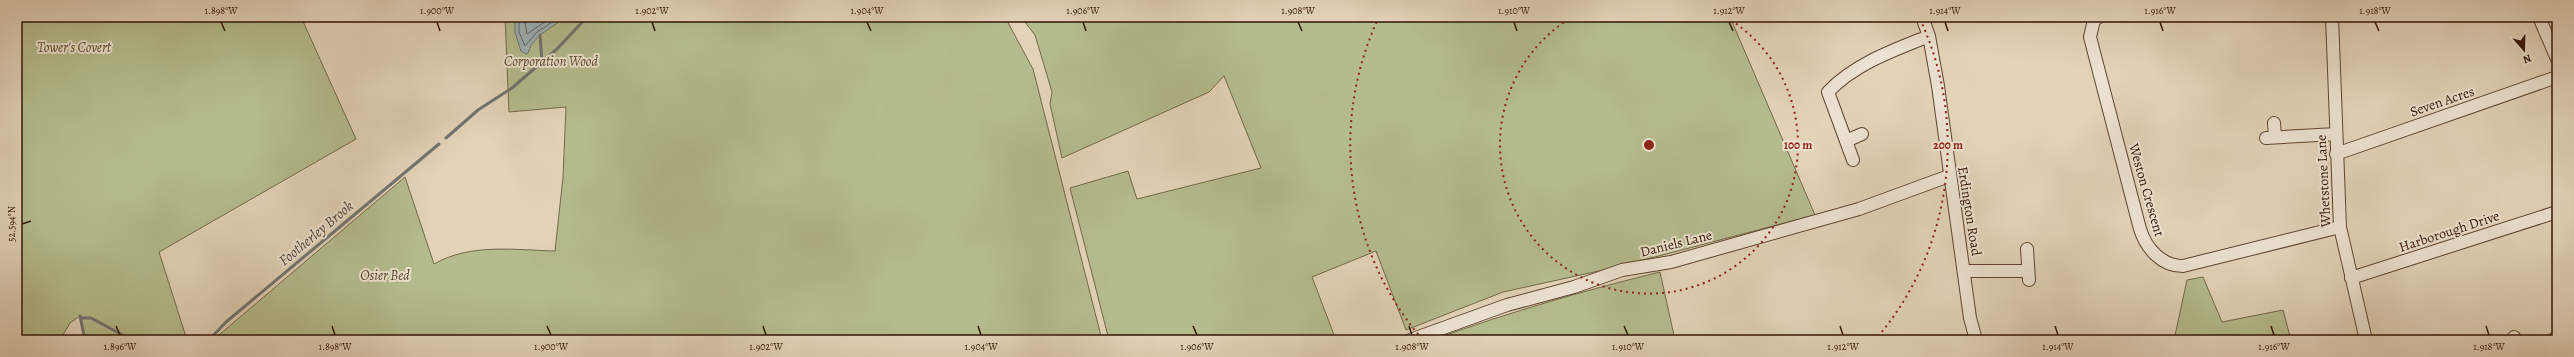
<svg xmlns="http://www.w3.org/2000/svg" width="2574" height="357" font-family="Alegreya,serif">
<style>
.green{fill:#b4bc8e;stroke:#746848}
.water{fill:#9bb4ba;stroke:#717471}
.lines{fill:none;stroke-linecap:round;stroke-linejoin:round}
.shore{stroke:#67645e;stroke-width:1}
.stream{stroke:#717471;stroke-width:3}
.minor-casing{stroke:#5f4430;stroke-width:14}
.minor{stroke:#ece2d1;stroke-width:12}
.ticks{fill:none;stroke:#331503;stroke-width:1.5}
.ring{fill:none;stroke:#8f2418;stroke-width:2;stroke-dasharray:2 4}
.labels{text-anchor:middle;stroke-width:4;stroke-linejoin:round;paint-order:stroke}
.park-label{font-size:14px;font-style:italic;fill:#5a472d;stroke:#ece2d1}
.street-label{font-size:14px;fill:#331503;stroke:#ece2d1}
.water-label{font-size:15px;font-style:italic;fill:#52453a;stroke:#ece2d1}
.centre{fill:#8f2418;stroke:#ece2d1;stroke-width:2}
.ring-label{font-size:12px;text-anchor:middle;font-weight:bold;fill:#8f2418;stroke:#ece2d1;stroke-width:4;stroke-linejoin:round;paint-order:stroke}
.neatline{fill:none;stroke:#331503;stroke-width:1.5}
.ticks-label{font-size:10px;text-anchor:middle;fill:#331503}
</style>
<rect width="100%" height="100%" fill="#e2d3b8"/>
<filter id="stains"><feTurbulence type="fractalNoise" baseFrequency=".005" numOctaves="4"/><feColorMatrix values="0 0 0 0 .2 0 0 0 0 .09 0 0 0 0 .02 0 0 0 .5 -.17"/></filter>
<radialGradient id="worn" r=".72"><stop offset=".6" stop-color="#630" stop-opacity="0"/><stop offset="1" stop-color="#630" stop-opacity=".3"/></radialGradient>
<path class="green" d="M 17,17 L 301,17 L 356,139 L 159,252 L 187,340 L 86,340 L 80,316 L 70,323 L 60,340 L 17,340 Z
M 505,17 L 1005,17 L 1033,69 L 1102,340 L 213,340 L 405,177 L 434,264 C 471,243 514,250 555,251 L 563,177 L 566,107 L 509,112 Z
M 1021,17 L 1730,17 L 1815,215 L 1617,267 L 1503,292 L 1406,330 L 1376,251 L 1312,277 L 1336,340 L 1109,340 L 1070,188 L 1128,171 L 1137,199 L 1261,168 L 1224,76 L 1209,92 L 1062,158 L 1050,104 L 1052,92 L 1035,35 Z
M 1660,272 L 1675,340 L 1432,340 C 1507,313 1582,291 1660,272 Z
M 2203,277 L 2222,322 L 2283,310 L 2291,340 L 2174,340 L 2187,280 Z"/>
<path class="water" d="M 515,17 L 566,17 L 540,35 L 531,45 L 528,53 L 526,54 L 521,51 L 515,32 Z"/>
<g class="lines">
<path class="shore" d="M 519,17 L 519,32 L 525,46 L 537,32 L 560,17
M 524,17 L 527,34 L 552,17"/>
<path class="stream" d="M 540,35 L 542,62
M 446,138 L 478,110 L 512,88 L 557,49 L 587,17
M 80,316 L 85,340
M 81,318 L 91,318 L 132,340
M 209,340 L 226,322 L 439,144"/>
<g class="minor-casing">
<path id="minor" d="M 1922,17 L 1929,36 L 1938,86 L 1970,318 L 1976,340
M 2099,17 L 2094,20 L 2090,37 L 2140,229 C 2146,248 2161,266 2183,266 L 2340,227
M 2332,17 L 2340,227 L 2366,340
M 2539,17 L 2557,59
M 2274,123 L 2275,137
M 2266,138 L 2336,134
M 1846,141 L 1862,134
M 2336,154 L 2557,77
M 1853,160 L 1828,92 C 1854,64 1894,50 1929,36
M 2027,249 L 2029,280
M 1965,271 L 2027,271
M 2351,278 L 2557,212
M 2514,337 L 2516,340
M 1410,340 L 1507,305 L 1574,287 L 1622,270 L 1671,262 L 1859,209 L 1949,176
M 2552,340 L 2557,338"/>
</g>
<use href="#minor" class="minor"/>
</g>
<path class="ticks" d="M 221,22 L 225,31M 437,22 L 440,31M 652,22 L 655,31M 867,22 L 871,31M 1083,22 L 1086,31M 1298,22 L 1302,31M 1514,22 L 1517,31M 1729,22 L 1733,31M 1945,22 L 1948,31M 2160,22 L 2163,31M 2375,22 L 2379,31M 22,224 L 31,221M 116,326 L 120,335M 332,326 L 335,335M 547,326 L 551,335M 763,326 L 766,335M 978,326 L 981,335M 1193,326 L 1197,335M 1409,326 L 1412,335M 1624,326 L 1628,335M 1840,326 L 1843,335M 2055,326 L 2058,335M 2271,326 L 2274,335M 2486,326 L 2489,335"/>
<g class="ring">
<path d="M1726 17A149 149 0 1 1 1572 17"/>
<path d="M1422 339A299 299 0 0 1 1378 19M1920 19A299 299 0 0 1 1876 339"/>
</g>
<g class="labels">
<g class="park-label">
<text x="74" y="52">Tower's Covert</text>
<text x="551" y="66">Corporation Wood</text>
<text x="385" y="280">Osier Bed</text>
</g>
<g class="street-label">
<text transform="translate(2442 101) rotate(-19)" y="5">Seven Acres</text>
<text transform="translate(2323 181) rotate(-93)" y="5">Whetstone Lane</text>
<text transform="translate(2147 190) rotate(74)" y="5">Weston Crescent</text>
<text transform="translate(1970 211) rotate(81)" y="5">Erdington Road</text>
<text transform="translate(2449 231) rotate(-18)" y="5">Harborough Drive</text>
<text transform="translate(1676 243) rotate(-14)" y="5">Daniels Lane</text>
</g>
<g class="water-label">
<text transform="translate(316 233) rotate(-40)" y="5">Footherley Brook</text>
</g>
</g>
<circle cx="1649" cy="145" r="6" class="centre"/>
<g class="ring-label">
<text x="1798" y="149">100 m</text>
<text x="1948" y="149">200 m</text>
</g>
<rect width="2574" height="357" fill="none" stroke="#e2d3b8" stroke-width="44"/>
<g transform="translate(2524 50) rotate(160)" stroke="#ece2d1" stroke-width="3" paint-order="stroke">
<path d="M0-3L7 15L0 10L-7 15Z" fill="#331503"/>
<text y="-6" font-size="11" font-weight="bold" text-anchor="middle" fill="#331503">N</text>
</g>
<rect x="22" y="22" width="2530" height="313" class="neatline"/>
<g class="ticks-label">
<text x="221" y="14">1.898°W</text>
<text x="437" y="14">1.900°W</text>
<text x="652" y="14">1.902°W</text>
<text x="867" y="14">1.904°W</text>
<text x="1083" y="14">1.906°W</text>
<text x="1298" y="14">1.908°W</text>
<text x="1514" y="14">1.910°W</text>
<text x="1729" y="14">1.912°W</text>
<text x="1945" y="14">1.914°W</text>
<text x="2160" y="14">1.916°W</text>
<text x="2375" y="14">1.918°W</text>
<text transform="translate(11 224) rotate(-90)" y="4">52.594°N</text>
<text x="120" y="350">1.896°W</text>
<text x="335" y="350">1.898°W</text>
<text x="551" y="350">1.900°W</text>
<text x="766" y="350">1.902°W</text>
<text x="981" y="350">1.904°W</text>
<text x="1197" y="350">1.906°W</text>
<text x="1412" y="350">1.908°W</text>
<text x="1628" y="350">1.910°W</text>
<text x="1843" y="350">1.912°W</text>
<text x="2058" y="350">1.914°W</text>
<text x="2274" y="350">1.916°W</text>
<text x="2489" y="350">1.918°W</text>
</g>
<rect width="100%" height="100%" filter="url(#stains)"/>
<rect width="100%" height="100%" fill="url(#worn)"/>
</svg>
